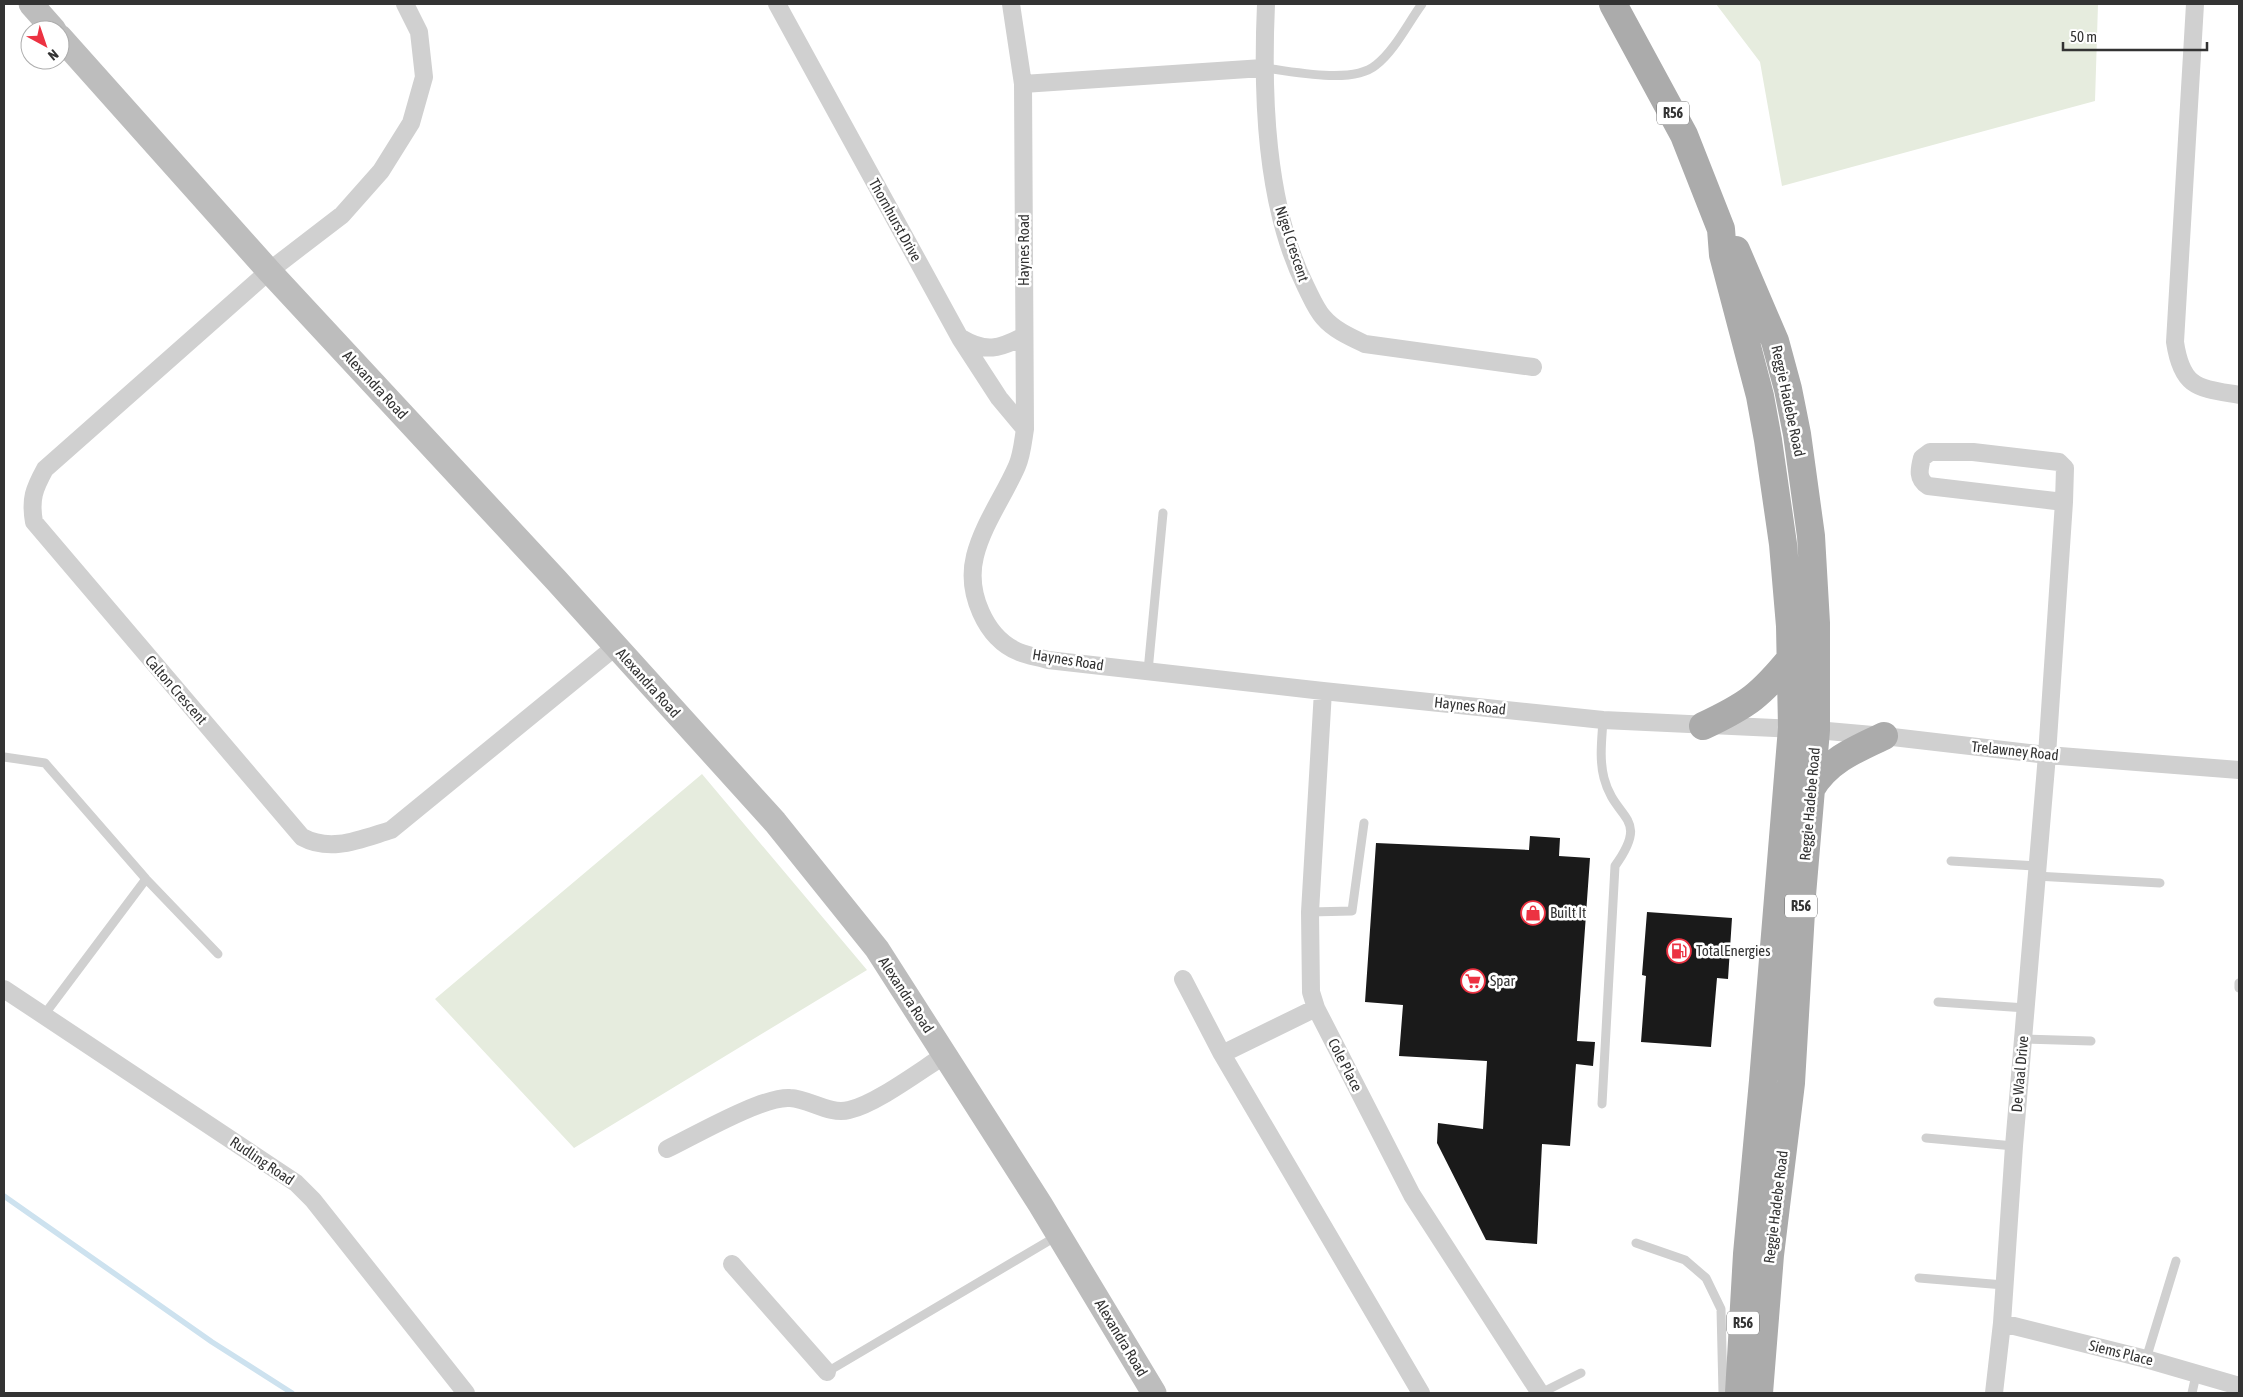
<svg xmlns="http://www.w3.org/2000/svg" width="2243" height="1397" font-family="'Asap Condensed',sans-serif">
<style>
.green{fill:#e6ecde}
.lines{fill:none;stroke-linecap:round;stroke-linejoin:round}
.stream{stroke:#cde2ef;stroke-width:5.5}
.building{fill:#1a1a1a}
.lane{stroke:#d0d0d0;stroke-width:9}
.street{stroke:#d0d0d0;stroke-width:18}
.secondary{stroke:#bdbdbd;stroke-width:25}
.primary{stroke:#ababab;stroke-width:28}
.labels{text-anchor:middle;stroke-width:5;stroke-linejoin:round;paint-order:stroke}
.shield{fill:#fff;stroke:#707070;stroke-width:1}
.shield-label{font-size:14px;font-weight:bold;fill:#333}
.street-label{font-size:15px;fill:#333;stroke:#fff}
.poi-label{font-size:15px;fill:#333;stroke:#fff;text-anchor:start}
</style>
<rect width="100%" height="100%" fill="#fff"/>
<path class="green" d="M 1716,4 L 2098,4 L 2095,101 L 1782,186 L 1760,62 Z
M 702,774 L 867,970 L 574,1148 L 435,999 Z"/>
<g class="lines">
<path class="stream" d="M 4,1196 L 212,1342 L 292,1393"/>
</g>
<path class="building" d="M 1530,836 L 1560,838 L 1559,856 L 1590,858 L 1577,1041 L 1595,1042 L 1593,1066 L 1576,1064 L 1570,1146 L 1542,1144 L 1537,1244 L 1486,1240 L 1437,1143 L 1438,1123 L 1483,1129 L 1487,1061 L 1399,1056 L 1403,1005 L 1365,1002 L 1376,843 L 1529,850 Z
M 1647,912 L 1732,918 L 1728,979 L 1717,978 L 1711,1047 L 1641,1042 L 1646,976 L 1642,975 Z"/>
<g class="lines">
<path class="lane" d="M 1263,68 C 1293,71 1352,85 1376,65 C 1395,50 1408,23 1422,4
M 1148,671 L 1163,513
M 4,757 L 45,763 L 146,879 L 218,954
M 1951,861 L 2036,866
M 2036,876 L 2160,883
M 1310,912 L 1352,911 L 1364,823
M 2239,983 L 2239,988
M 1938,1002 L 2026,1008
M 44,1015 L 146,879
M 2023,1039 L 2091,1041
M 1602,1104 L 1615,866 C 1651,816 1615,821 1604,778 C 1599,759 1602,738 1603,720
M 1926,1138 L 2014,1146
M 1636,1243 L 1685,1260 L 1706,1278 L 1721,1309 L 1723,1393
M 1919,1278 L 2004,1285
M 2146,1359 L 2176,1261
M 827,1372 L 1057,1236
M 1541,1393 L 1581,1373
M 2192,1393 L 2196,1375"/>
<path class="street" d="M 405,4 L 419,32 L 424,77 L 411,123 L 381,171 L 342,215 L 269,271 L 45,469 C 34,489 30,499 34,522 L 302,837 C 331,853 361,839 391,830 L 615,647
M 777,4 L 960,338 L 999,398 L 1025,429
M 1011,4 L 1023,84 L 1025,429 C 1023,441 1022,455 1017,466 C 1004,496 983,524 975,556 C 966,592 985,638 1019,652 C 1028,656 1039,657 1048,660 L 1323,691 L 1603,720 L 1816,730 L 1884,736 L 2047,755 L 2239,770
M 1266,4 C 1262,94 1265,205 1306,287 C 1311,297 1316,309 1323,317 C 1334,330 1350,337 1365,344 L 1533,367
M 2195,4 L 2175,342 C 2182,389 2199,388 2239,395
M 1023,84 L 1263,68
M 961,338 C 986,353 999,349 1024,336
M 1323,691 L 1310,912 L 1311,992 L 1316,1008 L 1412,1195 L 1540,1393
M 1183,979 L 1222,1054 L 1421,1393
M 4,989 L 296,1183 L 313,1200 L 466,1393
M 1222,1054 L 1316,1008
M 667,1149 C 694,1136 763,1096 790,1098 C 810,1099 829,1115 849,1110 C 876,1104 921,1070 945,1055
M 732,1264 L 827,1372
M 2002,1323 L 2146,1359 L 2239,1386
M 1994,1393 L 2002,1323 L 2014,1146 L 2047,755 L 2064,502 L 2065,468 L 2059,462 L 1973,452 L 1930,452 L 1922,458 C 1919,470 1917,479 1928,486 L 2064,502"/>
<path class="secondary" d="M 31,4 L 54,30
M 60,37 L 269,271 L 556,580 L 775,822 L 877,949 L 1040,1204 L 1154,1393"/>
<path class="primary" d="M 1613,4 L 1684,135 L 1721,229 L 1723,255 L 1760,396 L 1768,440 L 1783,544 L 1790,626 L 1792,728 L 1763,1081 L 1747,1254 L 1739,1393
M 1736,250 L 1775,341 L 1788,389 L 1797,434 L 1811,536 L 1816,623 L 1816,730 L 1802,895 L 1791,1083 L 1770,1255 L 1759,1393
M 1703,726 C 1748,705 1761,695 1792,657
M 1811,789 C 1827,761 1856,749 1884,736"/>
</g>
<defs>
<g id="shop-ring" transform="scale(1.25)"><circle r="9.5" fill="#fff" stroke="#ec3242" stroke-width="1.5"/><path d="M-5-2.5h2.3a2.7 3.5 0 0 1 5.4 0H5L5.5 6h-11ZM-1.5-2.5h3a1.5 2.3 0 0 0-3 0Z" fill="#ec3242"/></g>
<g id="fuel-ring" transform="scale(1.25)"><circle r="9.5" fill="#fff" stroke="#ec3242" stroke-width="1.5"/><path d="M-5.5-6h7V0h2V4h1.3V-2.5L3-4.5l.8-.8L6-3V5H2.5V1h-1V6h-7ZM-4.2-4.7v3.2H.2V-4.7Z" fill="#ec3242"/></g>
<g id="supermarket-ring" transform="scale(1.25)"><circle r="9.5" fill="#fff" stroke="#ec3242" stroke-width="1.5"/><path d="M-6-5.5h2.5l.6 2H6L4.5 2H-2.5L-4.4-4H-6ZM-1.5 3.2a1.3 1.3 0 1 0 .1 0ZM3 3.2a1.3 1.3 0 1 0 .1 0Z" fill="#ec3242"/></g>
</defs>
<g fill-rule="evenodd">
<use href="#shop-ring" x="1533" y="913"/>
<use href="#fuel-ring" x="1679" y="951"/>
<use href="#supermarket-ring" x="1473" y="981"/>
</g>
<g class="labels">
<g class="shield">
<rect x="1657" y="101.5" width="32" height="23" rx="4"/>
<rect x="1785" y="894.5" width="32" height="23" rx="4"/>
<rect x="1727" y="1311.5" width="32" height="23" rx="4"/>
</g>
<g class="shield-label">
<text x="1673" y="118">R56</text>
<text x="1801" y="911">R56</text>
<text x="1743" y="1328">R56</text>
</g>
<g class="street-label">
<text transform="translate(895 220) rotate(61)" y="5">Thornhurst Drive</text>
<text transform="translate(1292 244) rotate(72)" y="5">Nigel Crescent</text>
<text transform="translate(1024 250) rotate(-90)" y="5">Haynes Road</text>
<text transform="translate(375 385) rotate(47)" y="5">Alexandra Road</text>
<text transform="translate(1788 401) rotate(78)" y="5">Reggie Hadebe Road</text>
<text transform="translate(1068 660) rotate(9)" y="5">Haynes Road</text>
<text transform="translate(648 683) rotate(48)" y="5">Alexandra Road</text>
<text transform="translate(176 690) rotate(49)" y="5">Calton Crescent</text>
<text transform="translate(1470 706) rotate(6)" y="5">Haynes Road</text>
<text transform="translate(2015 751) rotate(6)" y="5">Trelawney Road</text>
<text transform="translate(1810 804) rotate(-85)" y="5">Reggie Hadebe Road</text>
<text transform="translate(906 995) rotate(57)" y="5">Alexandra Road</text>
<text transform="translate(1345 1065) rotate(63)" y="5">Cole Place</text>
<text transform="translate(2020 1074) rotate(-85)" y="5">De Waal Drive</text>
<text transform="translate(262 1161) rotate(34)" y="5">Rudling Road</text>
<text transform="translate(1776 1207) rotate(-83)" y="5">Reggie Hadebe Road</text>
<text transform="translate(1121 1338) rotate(59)" y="5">Alexandra Road</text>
<text transform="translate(2121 1353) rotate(14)" y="5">Siems Place</text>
</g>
<g class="poi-label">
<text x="1550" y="918">Built It</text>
<text x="1696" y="956">TotalEnergies</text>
<text x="1490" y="986">Spar</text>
</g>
</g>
<rect width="2243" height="1397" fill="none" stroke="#333333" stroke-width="10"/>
<g transform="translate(45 45) rotate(140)"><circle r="24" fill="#ffffff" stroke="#adadad"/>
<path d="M0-4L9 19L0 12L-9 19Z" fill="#ec3242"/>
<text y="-8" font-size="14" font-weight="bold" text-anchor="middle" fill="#333333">N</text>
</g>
<path d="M2063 42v8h144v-8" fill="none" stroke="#333333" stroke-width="2.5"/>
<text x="2070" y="42" font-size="15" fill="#333333" stroke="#ffffff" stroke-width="4" paint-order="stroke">50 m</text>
</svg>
